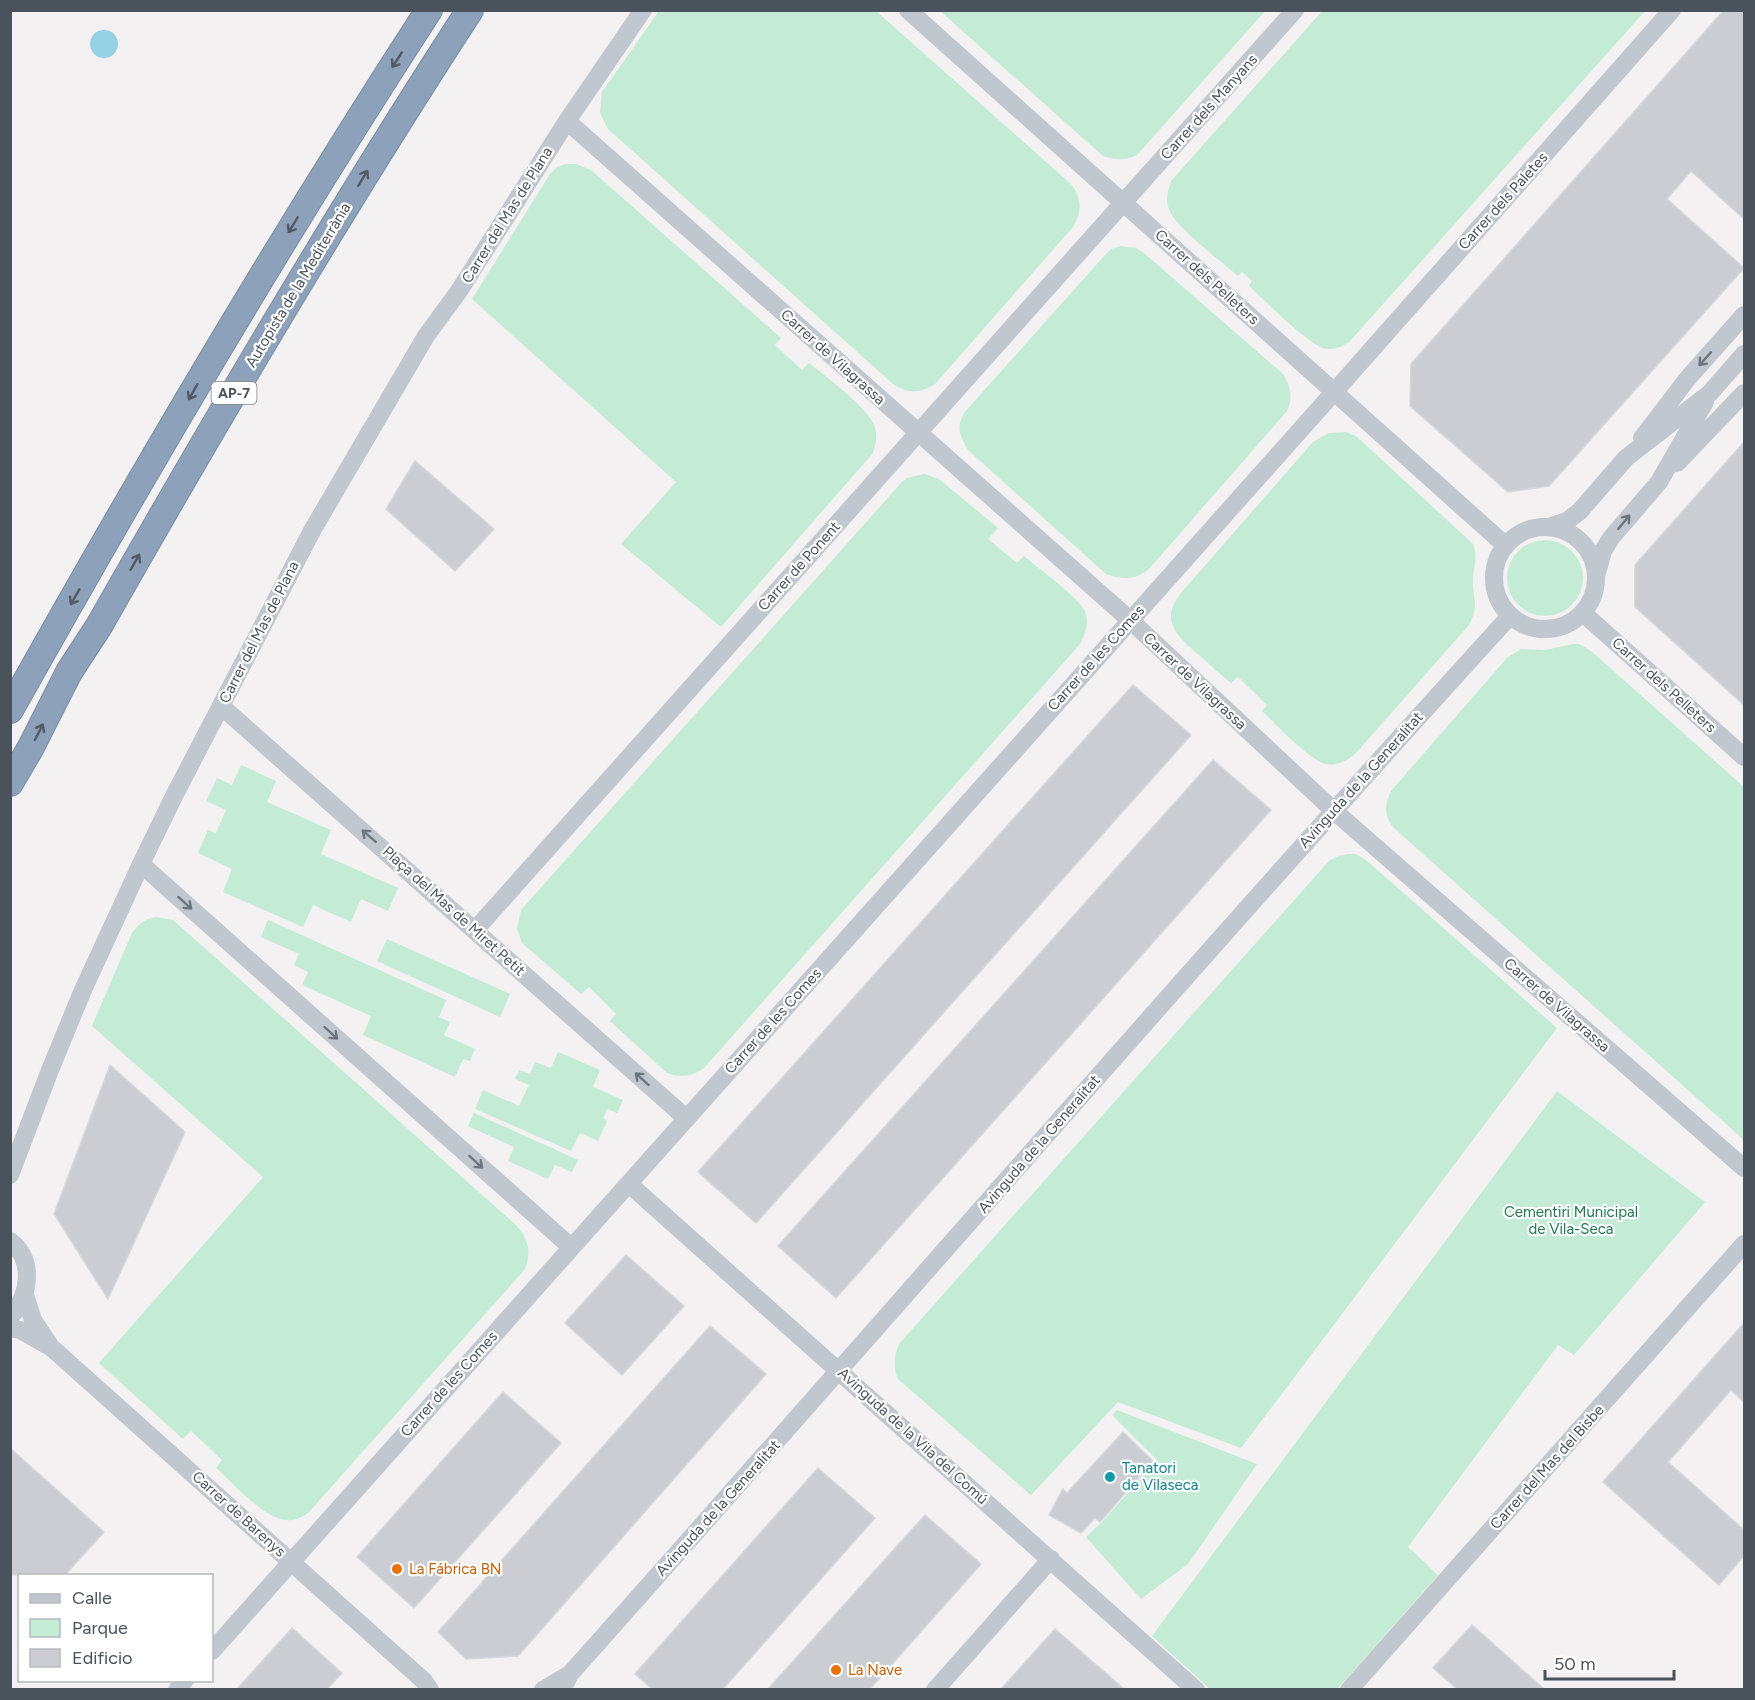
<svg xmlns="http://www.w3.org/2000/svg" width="1755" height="1700" font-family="Figtree,sans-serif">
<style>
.green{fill:#c4ebd5}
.water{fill:#95d1e4}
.building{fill:#cbcdd2;stroke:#d5d7db;stroke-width:1.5}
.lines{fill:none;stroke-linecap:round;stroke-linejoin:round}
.highway-casing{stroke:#798da6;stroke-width:28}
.minor{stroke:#c0c7ce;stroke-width:18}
.highway{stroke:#8da1ba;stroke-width:26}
.oneway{stroke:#515b65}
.oneway2{stroke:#6d767e}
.culture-dot{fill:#0f9aa8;stroke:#fff;stroke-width:2}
.food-dot{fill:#e8710a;stroke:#fff;stroke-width:2}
.labels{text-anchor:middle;stroke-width:4.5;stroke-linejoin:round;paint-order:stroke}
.shield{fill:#fff;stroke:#80878d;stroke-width:1.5}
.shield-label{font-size:14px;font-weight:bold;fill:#4a535c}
.street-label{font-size:15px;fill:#4a535c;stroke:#fff}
.park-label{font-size:15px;fill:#21784f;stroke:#fff}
.culture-label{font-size:15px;fill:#0d838f;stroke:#fff;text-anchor:start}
.food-label{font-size:15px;fill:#c56008;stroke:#fff;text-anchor:start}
</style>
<rect width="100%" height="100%" fill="#f3f1f1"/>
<path class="green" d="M 1323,10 L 1645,11 L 1350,341 C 1342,347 1333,351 1323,348 C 1306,342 1264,300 1249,286 L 1252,281 L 1242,272 L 1238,276 C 1222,262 1175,227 1169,209 C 1165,199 1168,191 1171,181 Z
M 659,11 L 876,11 L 1072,185 C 1082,200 1082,211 1073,227 L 935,384 C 919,394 907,394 892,383 L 608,129 L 600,113 L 602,92 Z
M 940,11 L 1265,11 L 1137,155 C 1125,161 1117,160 1103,156 Z
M 566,164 L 576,164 L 591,170 L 781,338 L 775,345 L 802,370 L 809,363 C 825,376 868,408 874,425 C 878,435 876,444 873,453 L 721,627 L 621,544 L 676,482 L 472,299 L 550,174 L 557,167 Z
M 1121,246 L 1136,248 L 1144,253 L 1283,374 C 1291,387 1293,398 1287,411 L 1149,569 C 1135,580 1123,580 1106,574 L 968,450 C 960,436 956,428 964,413 L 1105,255 L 1111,249 Z
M 1346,432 L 1356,436 L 1473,544 C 1478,557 1474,565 1473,578 C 1472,598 1480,605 1469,625 L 1356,753 C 1348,760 1338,766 1326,764 C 1310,761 1275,723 1262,711 L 1267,705 L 1238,677 L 1231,683 C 1220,674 1210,665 1199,655 C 1177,636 1159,621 1181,593 L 1313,442 L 1329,433 Z
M 924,474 L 939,479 L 998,528 L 988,539 L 1017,563 L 1024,556 C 1038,568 1078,597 1085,611 C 1089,623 1086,633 1080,644 L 704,1068 C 691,1077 681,1078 667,1073 L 610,1021 L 616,1014 L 589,987 L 581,994 L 522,943 L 517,929 L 521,910 L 901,483 L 907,478 Z
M1507 578a38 38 0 1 1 76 0a38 38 0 1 1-76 0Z
M 1573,644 L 1579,644 L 1591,651 L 1744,787 L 1744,1140 L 1394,828 C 1384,816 1384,805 1391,791 L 1507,658 L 1521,649 L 1545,650 Z
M 241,765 L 276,781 L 267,802 L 331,830 L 321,854 L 398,888 L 388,911 L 361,899 L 351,922 L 313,905 L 303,927 L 223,892 L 232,869 L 198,853 L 208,830 L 216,833 L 226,810 L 206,801 L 217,778 L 232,785 Z
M 1348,854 L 1356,854 L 1366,860 L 1557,1028 L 1241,1448 L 1118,1402 L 1031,1495 L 898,1379 C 893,1368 894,1355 899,1344 L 1329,861 L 1338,856 Z
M 156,917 L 173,920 L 516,1225 C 528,1239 532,1251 525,1269 L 309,1512 C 302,1517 295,1521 287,1520 C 264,1519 233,1483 216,1468 L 222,1460 L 191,1431 L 183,1439 L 99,1363 L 263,1177 L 92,1026 L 132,933 C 139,924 144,919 156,917 Z
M 268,920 L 446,1000 L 439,1017 L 450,1022 L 444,1035 L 475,1049 L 470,1061 L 463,1059 L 455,1077 L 363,1035 L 371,1016 L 302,985 L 308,972 L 294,965 L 299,954 L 261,937 Z
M 387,939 L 510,994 L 500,1017 L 377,961 Z
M 558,1052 L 600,1070 L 593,1087 L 623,1100 L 617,1113 L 607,1109 L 603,1118 L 607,1121 L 598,1141 L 580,1133 L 571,1151 L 475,1109 L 483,1090 L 519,1106 L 529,1085 L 515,1079 L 519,1070 L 530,1074 L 535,1062 L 551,1068 Z
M 1557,1091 L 1705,1202 L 1574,1355 L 1558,1345 L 1408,1547 L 1438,1575 L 1338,1688 L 1210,1689 L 1152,1636 Z
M 474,1113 L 578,1160 L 572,1172 L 555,1165 L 548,1179 L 508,1161 L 514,1147 L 468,1126 Z
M 1117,1410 L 1257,1464 L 1188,1564 L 1141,1599 L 1086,1537 L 1102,1522 L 1157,1460 L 1112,1415 Z"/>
<path class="water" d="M90 44a14 14 0 1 1 28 0a14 14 0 1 1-28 0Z"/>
<path class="building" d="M 1724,10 L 1744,10 L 1744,219 L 1691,171 L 1667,199 L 1744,268 L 1549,486 L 1508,492 L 1410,406 L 1411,364 Z
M 1744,442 L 1744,705 L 1635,607 L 1635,565 Z
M 415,461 L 494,529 L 455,571 L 386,509 Z
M 1133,685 L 1191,735 L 756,1223 L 698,1172 Z
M 1213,760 L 1271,810 L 836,1298 L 778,1246 Z
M 110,1065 L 185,1132 L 108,1299 L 54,1214 Z
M 626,1255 L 684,1306 L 622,1375 L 565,1323 Z
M 1744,1323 L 1744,1402 L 1731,1390 L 1668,1462 L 1744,1530 L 1744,1556 L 1719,1585 L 1603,1482 Z
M 710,1326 L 766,1374 L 518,1656 L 466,1659 L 438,1632 Z
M 503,1392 L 561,1443 L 414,1608 L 357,1557 Z
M 1123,1432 L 1153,1461 L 1100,1522 L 1095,1518 L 1081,1533 L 1049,1515 L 1063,1489 L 1067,1493 Z
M 10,1448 L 104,1532 L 65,1575 L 10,1575 Z
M 818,1468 L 875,1518 L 723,1689 L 652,1689 L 635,1674 Z
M 925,1515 L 981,1564 L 870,1689 L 768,1689 Z
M 1472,1625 L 1544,1689 L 1457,1689 L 1433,1668 Z
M 292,1628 L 342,1673 L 327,1689 L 237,1689 Z
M 1055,1629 L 1124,1689 L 1001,1689 Z"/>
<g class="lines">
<g class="highway-casing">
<path id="highway" d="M 10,710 C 143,472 281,238 429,10
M 10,783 L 31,747 L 69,672 L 99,626 C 217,418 339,211 470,10"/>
</g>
<path class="minor" d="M 908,10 L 1505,545
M 567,121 L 1130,620 L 1333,810 L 1744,1168
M 1642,438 L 1688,378 L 1744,315
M 1677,463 L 1744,393
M 1551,526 L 1567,521 L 1580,511 L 1626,458 L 1710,393 L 1744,354
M1494 578a51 51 0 1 1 102 0a51 51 0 1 1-102 0Z
M 1597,573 L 1603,551 L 1611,538 L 1659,482 L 1705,402
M 1583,613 L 1744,757
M 221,706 L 686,1118
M 141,864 L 571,1247
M 475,930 L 1295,10
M 10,1175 L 50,1070 L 83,990 L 141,864 L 174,796 L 313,529 L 426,336 L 459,291 L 567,121 L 643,10
M 629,1184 L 1196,1690
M 10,1241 C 35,1260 30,1296 10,1317
M 25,1295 L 33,1320 L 49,1344
M 10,1328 L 20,1330 L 52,1348 L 424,1681 L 430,1690
M 212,1651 L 1335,391 L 1672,10
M 177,1690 L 185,1680
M 543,1690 L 570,1674
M 562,1690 L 570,1674 C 884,1322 1192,965 1510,616
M 935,1690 L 1051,1559
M 1349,1690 L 1744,1244"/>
<use href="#highway" class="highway"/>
</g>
<defs><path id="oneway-shaft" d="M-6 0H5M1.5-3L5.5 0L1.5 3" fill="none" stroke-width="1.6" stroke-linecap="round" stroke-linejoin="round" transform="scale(1.5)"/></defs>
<g class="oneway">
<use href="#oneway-shaft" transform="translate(397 60) rotate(123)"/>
<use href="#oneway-shaft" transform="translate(363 178) rotate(-59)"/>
<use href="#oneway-shaft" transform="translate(293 225) rotate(121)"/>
<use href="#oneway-shaft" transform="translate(193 392) rotate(120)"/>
<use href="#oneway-shaft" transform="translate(135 562) rotate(-60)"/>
<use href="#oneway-shaft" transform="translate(75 597) rotate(120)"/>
<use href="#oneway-shaft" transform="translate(39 732) rotate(-63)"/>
</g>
<g class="oneway2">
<use href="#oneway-shaft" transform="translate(1705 359) rotate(132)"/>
<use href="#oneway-shaft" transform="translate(1624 522) rotate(-50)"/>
<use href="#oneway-shaft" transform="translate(369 836) rotate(-139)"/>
<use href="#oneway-shaft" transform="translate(185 903) rotate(42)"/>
<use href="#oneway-shaft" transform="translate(331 1033) rotate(42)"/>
<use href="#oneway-shaft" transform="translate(642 1079) rotate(-138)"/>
<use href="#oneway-shaft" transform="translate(476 1162) rotate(42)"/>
</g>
<circle class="culture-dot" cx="1110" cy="1477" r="6"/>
<g class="food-dot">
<circle cx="397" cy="1569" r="6"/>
<circle cx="836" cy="1670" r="6"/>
</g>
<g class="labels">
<rect class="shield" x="211.5" y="382" width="45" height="22" rx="4.5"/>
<g class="shield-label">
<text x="234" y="398">AP-7</text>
</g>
<g class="street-label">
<text transform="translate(1209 107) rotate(-48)" y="5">Carrer dels Manyans</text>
<text transform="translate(1503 201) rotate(-48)" y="5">Carrer dels Paletes</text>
<text transform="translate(507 215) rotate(-58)" y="5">Carrer del Mas de Plana</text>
<text transform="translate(1207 277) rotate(42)" y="5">Carrer dels Pelleters</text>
<text transform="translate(298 285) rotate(-59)" y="5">Autopista de la Mediterrània</text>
<text transform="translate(833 357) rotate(42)" y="5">Carrer de Vilagrassa</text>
<text transform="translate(799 566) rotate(-48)" y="5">Carrer de Ponent</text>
<text transform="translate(259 632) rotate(-63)" y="5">Carrer del Mas de Plana</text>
<text transform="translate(1096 658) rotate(-48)" y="5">Carrer de les Comes</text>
<text transform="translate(1195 681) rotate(43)" y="5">Carrer de Vilagrassa</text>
<text transform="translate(1664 685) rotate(42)" y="5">Carrer dels Pelleters</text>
<text transform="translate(1361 780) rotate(-48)" y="5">Avinguda de la Generalitat</text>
<text transform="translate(454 911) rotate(42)" y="5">Plaça del Mas de Miret Petit</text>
<text transform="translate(1557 1005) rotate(41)" y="5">Carrer de Vilagrassa</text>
<text transform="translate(773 1021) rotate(-48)" y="5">Carrer de les Comes</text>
<text transform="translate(1039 1144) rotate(-49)" y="5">Avinguda de la Generalitat</text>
<text transform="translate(449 1384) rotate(-48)" y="5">Carrer de les Comes</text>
<text transform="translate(913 1436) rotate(42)" y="5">Avinguda de la Vila del Comú</text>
<text transform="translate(1547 1467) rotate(-48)" y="5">Carrer del Mas del Bisbe</text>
<text transform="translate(718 1508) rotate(-48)" y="5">Avinguda de la Generalitat</text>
<text transform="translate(239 1514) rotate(42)" y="5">Carrer de Barenys</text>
</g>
<g class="park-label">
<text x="1571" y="1217">Cementiri Municipal<tspan x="1571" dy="17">de Vila-Seca</tspan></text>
</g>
<g class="culture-label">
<text x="1122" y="1473">Tanatori<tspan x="1122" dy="17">de Vilaseca</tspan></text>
</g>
<g class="food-label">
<text x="409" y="1574">La Fábrica BN</text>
<text x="848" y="1675">La Nave</text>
</g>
</g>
<rect width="1755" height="1700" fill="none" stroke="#4a535c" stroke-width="24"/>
<rect x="18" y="1574" width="195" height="108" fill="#ffffff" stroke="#b7babe" stroke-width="1.5"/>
<rect x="30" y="1594" width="30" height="9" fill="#c0c7ce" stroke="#b7babe" stroke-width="1.5"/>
<text x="72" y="1604" font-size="18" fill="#4a535c">Calle</text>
<rect x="30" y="1619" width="30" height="18" fill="#c4ebd5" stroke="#b7babe" stroke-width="1.5"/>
<text x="72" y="1634" font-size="18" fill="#4a535c">Parque</text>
<rect x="30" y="1649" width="30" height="18" fill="#cbcdd2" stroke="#b7babe" stroke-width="1.5"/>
<text x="72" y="1664" font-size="18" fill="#4a535c">Edificio</text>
<path d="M1545 1670v9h129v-9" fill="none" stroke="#4a535c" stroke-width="3"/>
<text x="1554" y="1670" font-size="18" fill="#4a535c" stroke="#ffffff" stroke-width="4.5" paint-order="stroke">50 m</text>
</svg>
